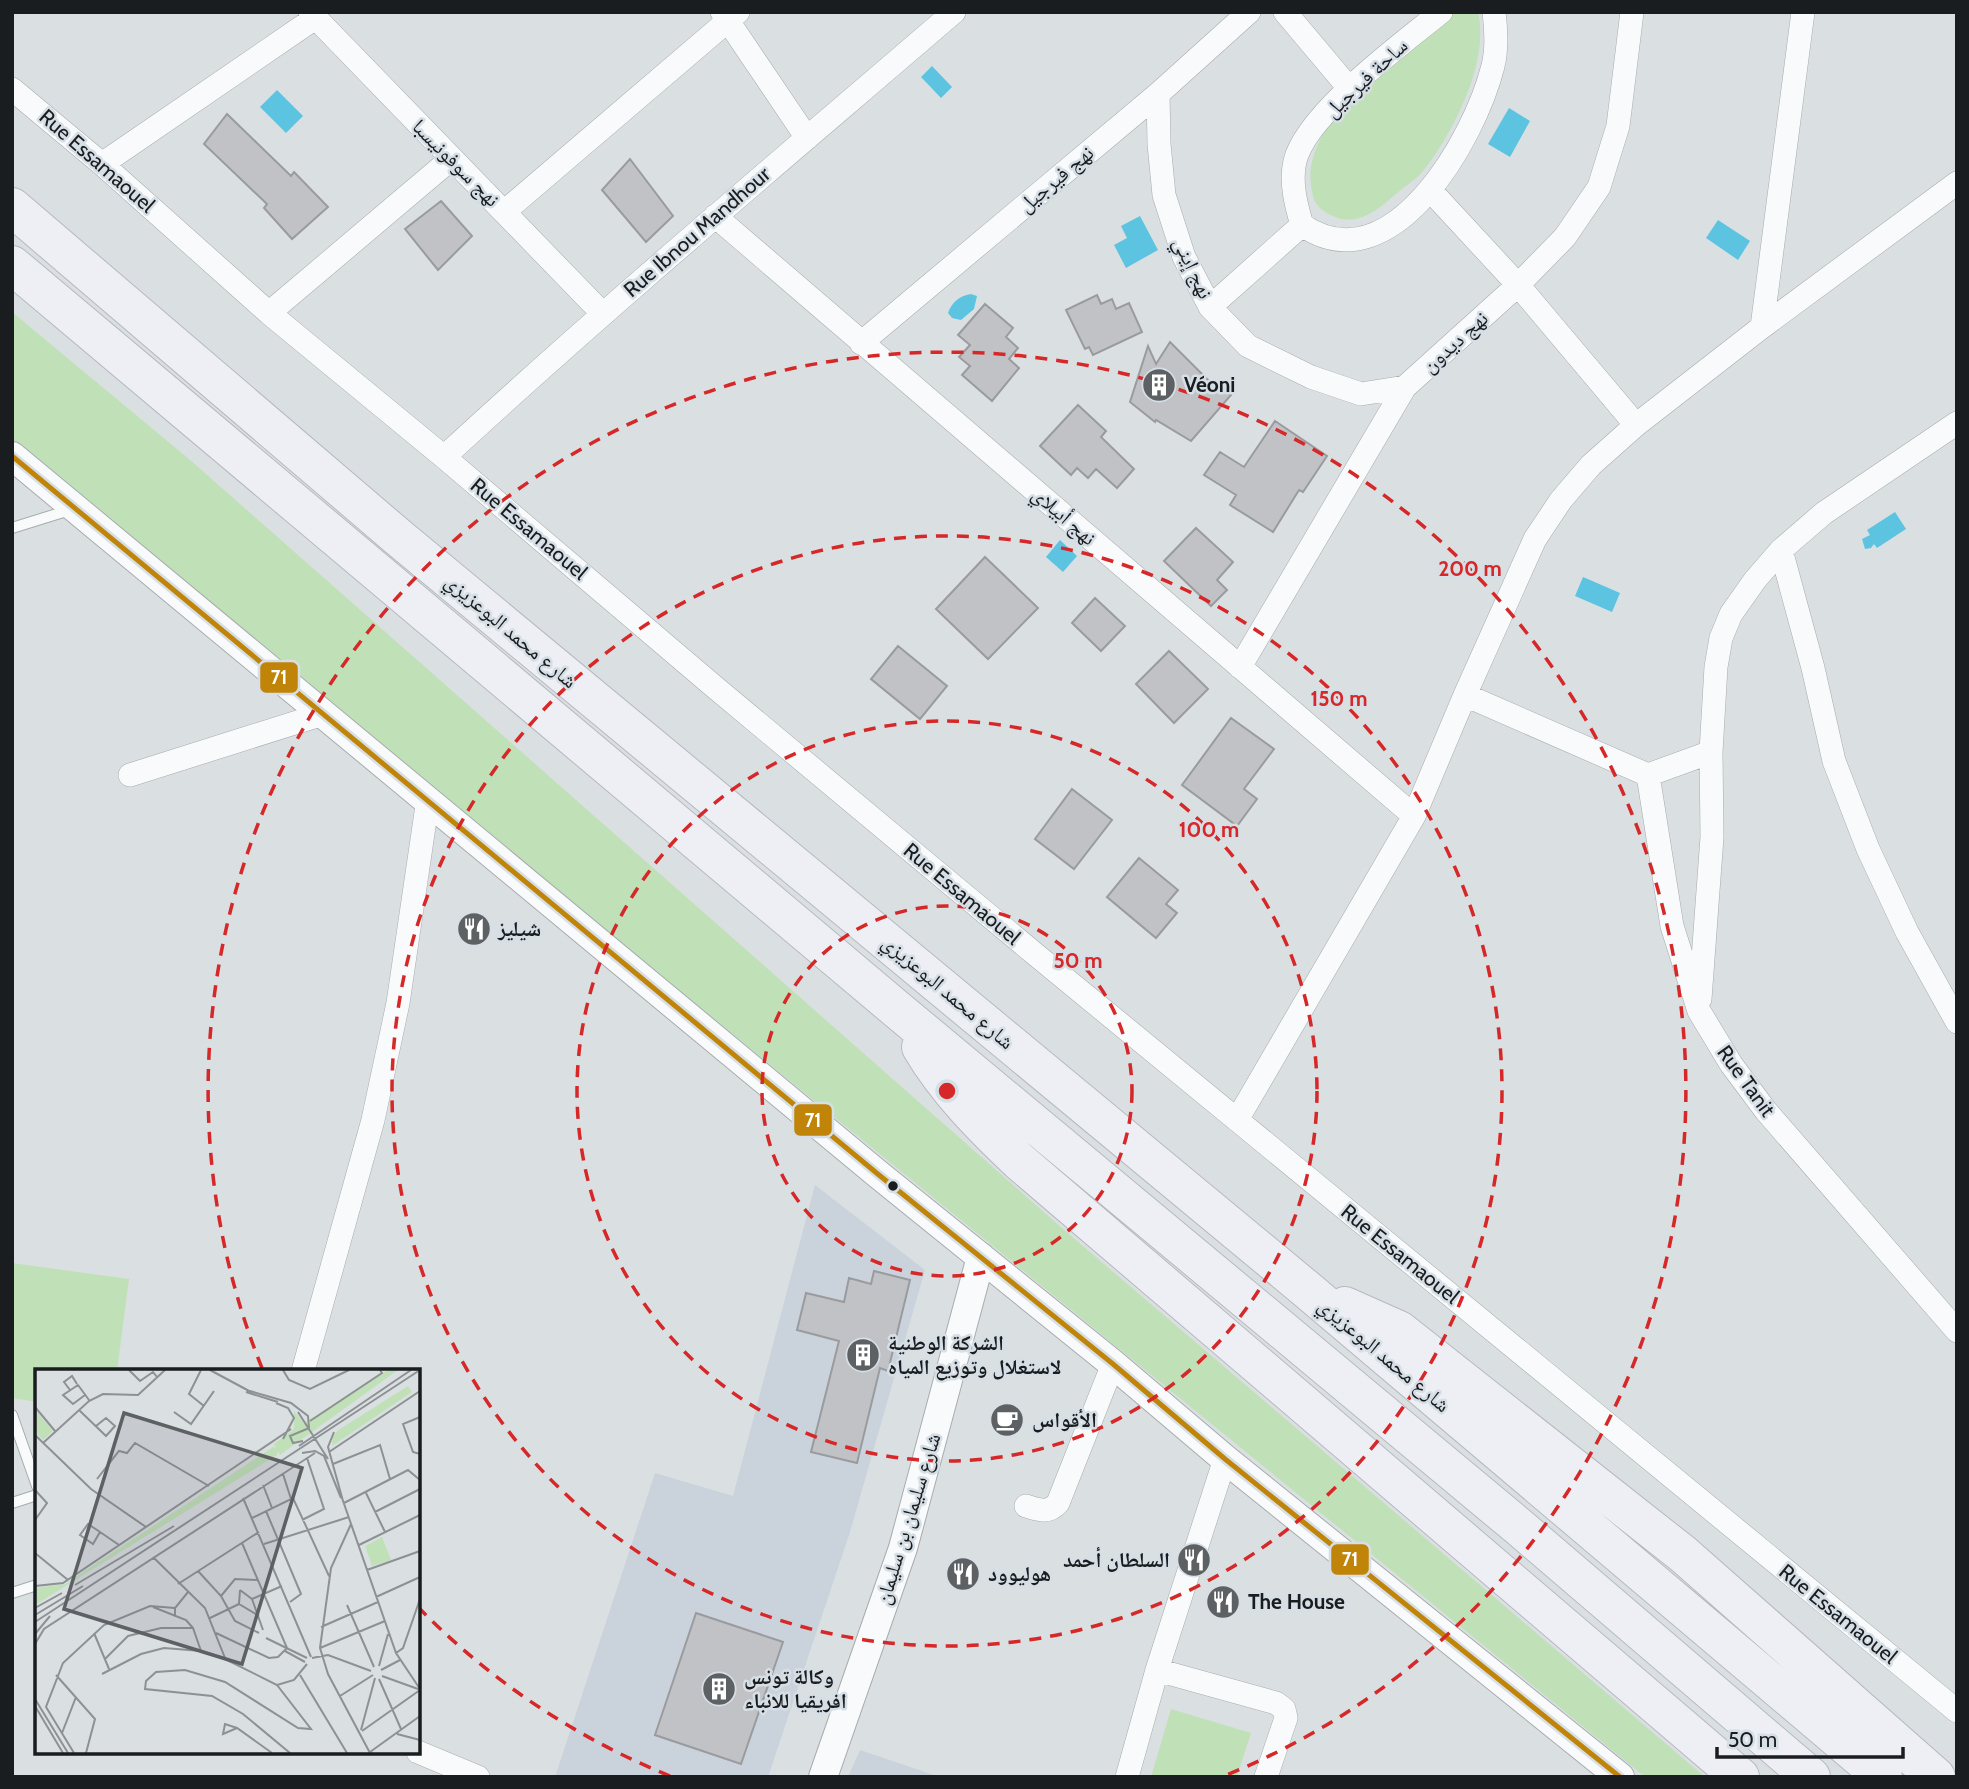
<svg xmlns="http://www.w3.org/2000/svg" width="1969" height="1789" font-family="Cabin,'Noto Naskh Arabic',sans-serif">
<style>
.built{fill:#cad3db}
.green{fill:#c0e1b8}
.water{fill:#5cc4e1}
.building{fill:#c1c2c5;stroke:#9a9b9e;stroke-width:2}
.lines{fill:none;stroke-linecap:round;stroke-linejoin:round}
.service-casing{stroke:#a8acae;stroke-width:12}
.minor-casing{stroke:#a8acae;stroke-width:24}
.tertiary-casing{stroke:#a8acae;stroke-width:30}
.motorway-casing{stroke:#b7b9c0;stroke-width:40}
.service{stroke:#f9fafb;stroke-width:10}
.minor{stroke:#f9fafb;stroke-width:23}
.tertiary{stroke:#f9fafb;stroke-width:28}
.motorway{stroke:#eeeff4;stroke-width:38}
.bus-1-casing{stroke:#d7dfe6;stroke-width:10}
.bus-1{stroke:#c08408;stroke-width:5}
.ring{fill:none;stroke:#d62828;stroke-width:3.5;stroke-dasharray:12 9}
.bus-dot{fill:#1a1d1f;stroke:#d7dfe6;stroke-width:2.5}
.labels{text-anchor:middle;stroke-width:5;stroke-linejoin:round;paint-order:stroke}
.street-label{font-size:21px;fill:#1a1d1f;stroke:#d7dfe6}
.poi-label{font-size:21px;font-weight:bold;fill:#1a1d1f;stroke:#d7dfe6;text-anchor:start}
.inset-road{fill:none;stroke:#8d9194;stroke-width:2}
.view{fill:#5d6163;fill-opacity:0.15;stroke:#5d6163;stroke-width:3.5}
.inset-edge{fill:none;stroke:#1a1d1f;stroke-width:3.5}
.centre{fill:#d62828;stroke:#d7dfe6;stroke-width:3.5}
.ring-label{font-size:21px;text-anchor:middle;font-weight:bold;fill:#d62828;stroke:#d7dfe6;stroke-width:5;stroke-linejoin:round;paint-order:stroke}
.line-badge{stroke:#d7dfe6;stroke-width:2.5}
.badge-label{font-size:19px;text-anchor:middle;font-weight:bold;fill:#fff}
</style>
<rect width="100%" height="100%" fill="#dadfe2"/>
<path class="built" d="M 815,1185 L 925,1270 L 850,1532 L 768,1777 L 555,1777 L 655,1473 L 733,1496 Z
M 860,1750 L 940,1777 L 848,1777 Z"/>
<path class="green" d="M 1456,12 L 1478,12 C 1490,61 1454,131 1424,170 C 1417,179 1405,186 1396,194 C 1383,205 1372,215 1356,219 C 1344,222 1330,216 1321,209 C 1314,203 1312,194 1311,185 C 1302,117 1409,50 1456,12 Z
M 12,312 L 189,459 L 1063,1229 L 1705,1777 L 1645,1777 L 69,494 L 12,441 Z
M 12,1263 L 129,1279 L 117,1371 L 37,1371 L 37,1402 L 12,1398 Z
M 1171,1709 L 1251,1733 L 1237,1777 L 1151,1777 Z"/>
<path class="water" d="M 932,66 L 952,87 L 941,98 L 921,77 Z
M 277,90 L 303,116 L 286,133 L 260,107 Z
M 1509,108 L 1530,121 L 1510,157 L 1488,144 Z
M 1140,216 L 1158,250 L 1126,268 L 1114,245 L 1127,238 L 1121,226 Z
M 1718,220 L 1750,241 L 1738,260 L 1706,238 Z
M 971,294 L 977,296 L 974,309 L 961,320 L 952,318 L 948,313 C 952,302 959,296 971,294 Z
M 1895,512 L 1906,529 L 1877,548 L 1874,544 L 1871,548 L 1865,549 L 1862,539 L 1870,535 L 1867,530 Z
M 1060,540 L 1077,556 L 1063,572 L 1046,557 Z
M 1583,577 L 1620,593 L 1612,612 L 1575,596 Z"/>
<path class="building" d="M 227,114 L 291,176 L 294,172 L 328,207 L 292,239 L 264,208 L 267,204 L 204,144 Z
M 630,159 L 673,216 L 646,242 L 602,190 Z
M 441,201 L 472,236 L 438,270 L 405,229 Z
M 1097,295 L 1101,304 L 1112,299 L 1116,309 L 1129,303 L 1142,332 L 1093,355 L 1089,347 L 1085,349 L 1066,310 Z
M 985,304 L 1013,328 L 1006,337 L 1018,348 L 1009,359 L 1019,368 L 992,401 L 962,375 L 970,366 L 959,357 L 970,345 L 958,335 Z
M 1170,342 L 1207,379 L 1231,395 L 1191,441 L 1156,420 L 1155,422 L 1130,402 L 1148,346 L 1156,364 Z
M 1078,405 L 1106,431 L 1101,437 L 1134,469 L 1117,488 L 1096,469 L 1088,478 L 1077,468 L 1071,475 L 1040,446 Z
M 1275,421 L 1327,456 L 1303,492 L 1299,490 L 1273,532 L 1230,505 L 1236,495 L 1204,475 L 1220,452 L 1244,467 Z
M 1196,528 L 1233,562 L 1217,580 L 1227,590 L 1211,606 L 1164,561 Z
M 985,557 L 1038,608 L 988,659 L 936,609 Z
M 1095,598 L 1125,626 L 1101,651 L 1072,623 Z
M 898,646 L 947,686 L 920,719 L 871,679 Z
M 1169,651 L 1208,689 L 1174,723 L 1136,684 Z
M 1231,718 L 1274,749 L 1244,789 L 1257,799 L 1237,826 L 1182,785 Z
M 1072,789 L 1112,820 L 1074,869 L 1035,839 Z
M 1139,858 L 1178,890 L 1166,904 L 1177,913 L 1156,938 L 1107,897 Z
M 874,1271 L 910,1280 L 888,1371 L 880,1368 L 857,1463 L 811,1452 L 839,1341 L 797,1330 L 806,1293 L 844,1302 L 849,1278 L 871,1284 Z
M 696,1613 L 783,1642 L 741,1764 L 655,1735 Z"/>
<g class="lines">
<g class="service-casing">
<path id="service" d="M 12,528 L 73,509
M 12,1415 L 37,1486
M 12,1503 L 37,1495
M 12,1593 L 37,1585"/>
</g>
<g class="minor-casing">
<path id="minor" d="M 310,12 L 603,314
M 722,12 L 807,138
M 1285,12 L 1349,88
M 1441,12 C 1402,44 1307,113 1295,161 C 1290,182 1296,205 1302,225 C 1392,287 1475,138 1493,66 C 1497,50 1496,28 1494,12
M 12,89 L 102,164 L 269,313 L 444,457 L 717,689 L 1035,954 L 1957,1711
M 1158,94 L 1159,144 L 1164,195 L 1184,257 L 1210,307 L 1248,346 L 1311,377 L 1361,394 L 1405,387
M 102,164 L 315,18
M 1431,191 L 1518,285 L 1636,425
M 504,212 L 738,12
M 715,216 L 1414,816
M 1210,307 L 1302,225
M 269,313 L 451,159
M 1762,327 L 1803,12
M 861,343 L 1158,94 L 1249,12
M 1957,423 L 1824,513 L 1781,550 L 1813,668 L 1834,761 L 1868,849 L 1907,932 L 1957,1022
M 444,457 C 610,304 783,159 954,12
M 1240,667 L 1405,387 L 1518,285 L 1565,237 L 1599,187 L 1618,126 L 1632,12
M 1465,695 L 1648,775 L 1711,752
M 130,775 L 323,714
M 1648,775 L 1672,926 L 1699,1011 L 1731,1064 L 1766,1111 L 1957,1331
M 1700,999 L 1712,837 L 1711,752 L 1716,667 L 1721,638 L 1731,614 L 1755,580 L 1781,550
M 1237,1120 L 1414,816 L 1465,695 L 1535,539 L 1561,500 L 1591,465 L 1636,425 L 1762,327 L 1957,183
M 303,1371 L 373,1120 L 398,1003 L 428,799
M 1026,1506 C 1039,1510 1048,1514 1058,1503 L 1113,1364
M 1157,1670 L 1276,1703 L 1284,1709 L 1286,1718 L 1266,1777
M 418,1752 L 478,1777
M 1127,1777 L 1157,1670 L 1225,1459"/>
</g>
<g class="tertiary-casing">
<path id="tertiary" d="M 12,456 L 879,1175 L 1113,1364 L 1225,1459 L 1620,1777
M 823,1777 L 903,1548 L 981,1257"/>
</g>
<g class="motorway-casing">
<path id="motorway" d="M 12,207 L 398,537 L 1305,1288 L 1883,1777
M 12,265 L 900,1012 L 1519,1527 L 1811,1777
M 921,1047 C 947,1091 983,1127 1020,1162 L 1740,1777
M 1345,1306 L 1399,1330 L 1683,1554 L 1936,1777"/>
</g>
<use href="#service" class="service"/>
<use href="#minor" class="minor"/>
<use href="#tertiary" class="tertiary"/>
<use href="#motorway" class="motorway"/>
<g class="bus-1-casing">
<path id="bus-1" d="M 12,456 L 879,1175 L 1113,1364 L 1225,1459 L 1620,1777"/>
</g>
<use href="#bus-1" class="bus-1"/>
</g>
<g class="ring">
<circle cx="947" cy="1091" r="185"/>
<circle cx="947" cy="1091" r="370"/>
<circle cx="947" cy="1091" r="555"/>
<path d="M670 1776A739 739 0 0 1 420 1609M262 1368A739 739 0 1 1 1224 1776"/>
</g>
<defs>
<g id="building-disc" transform="scale(1.75)"><circle r="9.5" fill="#5d6163" stroke="#d7dfe6"/><path d="M-4-6H4V6H1V3H-1V6H-4ZM-2.5-4.3h1.7v1.8h-1.7ZM.8-4.3h1.7v1.8H.8ZM-2.5-1h1.7V.8h-1.7ZM.8-1h1.7V.8H.8Z" fill="#fff"/></g>
<g id="restaurant-disc" transform="scale(1.75)"><circle r="9.5" fill="#5d6163" stroke="#d7dfe6"/><path d="M-5-6h1v4h1v-4h1v4h1v-4h1v5L-1.5 .5V6h-2V.5L-5-1ZM5-6V6H3V1.5H1.5Q1.5-4 5-6Z" fill="#fff"/></g>
<g id="cafe-disc" transform="scale(1.75)"><circle r="9.5" fill="#5d6163" stroke="#d7dfe6"/><path d="M-5.5-4.5H6V0H3Q3 3.5 0 3.5H-2.5Q-5.5 3.5-5.5 0ZM3-3.2v2h1.7v-2ZM-6 4.5H4V6H-6Z" fill="#fff"/></g>
</defs>
<g fill-rule="evenodd">
<use href="#building-disc" x="1159" y="385"/>
<use href="#restaurant-disc" x="474" y="929"/>
<use href="#building-disc" x="863" y="1355"/>
<use href="#cafe-disc" x="1007" y="1420"/>
<use href="#restaurant-disc" x="1194" y="1560"/>
<use href="#restaurant-disc" x="963" y="1574"/>
<use href="#restaurant-disc" x="1223" y="1602"/>
<use href="#building-disc" x="719" y="1689"/>
</g>
<circle class="bus-dot" cx="893" cy="1186" r="6"/>
<g class="labels">
<g class="street-label">
<text transform="translate(1366 78) rotate(-43)" y="7">ساحة فيرجيل</text>
<text transform="translate(97 161) rotate(41)" y="7">Rue Essamaouel</text>
<text transform="translate(456 163) rotate(45)" y="7">نهج سوفونيسبا</text>
<text transform="translate(1056 179) rotate(-40)" y="7">نهج فيرجيل</text>
<text transform="translate(697 232) rotate(-41)" y="7">Rue Ibnou Mandhour</text>
<text transform="translate(1193 268) rotate(65)" y="7">نهج إيني</text>
<text transform="translate(1455 342) rotate(-42)" y="7">نهج ديدون</text>
<text transform="translate(1064 516) rotate(41)" y="7">نهج أبيلاي</text>
<text transform="translate(529 529) rotate(40)" y="7">Rue Essamaouel</text>
<text transform="translate(511 631) rotate(40)" y="7">شارع محمد البوعزيزي</text>
<text transform="translate(962 894) rotate(40)" y="7">Rue Essamaouel</text>
<text transform="translate(948 992) rotate(40)" y="7">شارع محمد البوعزيزي</text>
<text transform="translate(1746 1081) rotate(54)" y="7">Rue Tanit</text>
<text transform="translate(1400 1254) rotate(39)" y="7">Rue Essamaouel</text>
<text transform="translate(1384 1355) rotate(40)" y="7">شارع محمد البوعزيزي</text>
<text transform="translate(908 1519) rotate(-73)" y="7">شارع سليمان بن سليمان</text>
<text transform="translate(1838 1614) rotate(39)" y="7">Rue Essamaouel</text>
</g>
<g class="poi-label">
<text x="1184" y="392">Véoni</text>
<text x="498" y="936">شيليز</text>
<text x="888" y="1350">الشركة الوطنية<tspan x="888" dy="24">لاستغلال وتوزيع المياه</tspan></text>
<text x="1032" y="1427">الأقواس</text>
<text x="1170" y="1567" text-anchor="end">السلطان أحمد</text>
<text x="988" y="1581">هوليوود</text>
<text x="1248" y="1609">The House</text>
<text x="744" y="1684">وكالة تونس<tspan x="744" dy="24">افريقيا للانباء</tspan></text>
</g>
</g>
<g transform="translate(35 1369)">
<rect width="385" height="385" fill="#dadfe2"/>
<path d="M 353,1 L 363,1 L 245,86 L 239,75 L 259,60 L 259,42 L 269,54 ZM 373,17 L 377,23 L 297,77 L 298,66 L 305,60 ZM 0,41 L 18,62 L 8,71 L 0,62 ZM 238,78 L 243,79 L 242,86 L 0,236 L 0,219 L 30,215 ZM 347,168 L 356,191 L 337,197 L 330,177 Z" fill="#c0e1b8"/>
<path class="inset-road" d="M 94,1 L 105,12 L 118,3 L 122,8M 166,1 L 154,25 L 169,37M 175,1 L 216,23M 248,1 L 254,11 L 275,20 L 314,1M 35,21 L 29,13 L 37,7 L 42,15M 215,22 L 256,34 L 273,47 L 274,59 L 255,67 L 258,74 L 268,72M 211,23 L 243,33M 50,26 L 38,35 L 28,26 L 43,16 L 54,31M 241,34 L 253,39 L 259,49 L 248,70M 0,38 L 20,62M 44,41 L 71,67 L 80,57 L 71,49 L 61,57M 139,43 L 156,55 L 179,22M 263,43 L 293,90M 385,48 L 368,55 L 378,83 L 385,85M 275,52 L 347,4 L 345,1M 299,63 L 293,78 L 308,132M 0,66 L 56,120 L 111,158M 8,74 L 54,32 L 68,25 L 103,26 L 130,1M 264,77 L 376,1M 294,83 L 385,22M 267,84 L 280,82 L 289,87 L 306,129M 298,95 L 345,76 L 355,110M 248,105 L 256,130M 62,110 L 84,82 L 92,84 L 100,74 L 174,117M 228,116 L 237,139M 0,121 L 12,134 L 0,151M 331,124 L 350,163M 208,129 L 276,288M 307,129 L 361,284 L 385,320M 309,134 L 373,101 L 385,111M 231,142 L 266,225 L 255,233M 340,143 L 385,120M 217,149 L 258,129 L 294,207M 267,151 L 289,140 L 272,89M 316,155 L 296,199 L 285,279 L 293,305 L 335,384M 65,163 L 58,175 L 45,166 L 53,155 L 65,163 L 84,176M 207,174 L 252,279M 229,175 L 314,148M 324,176 L 385,146M 0,184 L 33,211M 118,188 L 170,239 L 190,289M 332,201 L 385,182M 163,202 L 186,227 L 200,252 L 224,264M 143,215 L 224,163M 40,216 L 139,157M 0,217 L 28,214 L 256,60M 205,221 L 217,230 L 228,261M 205,221 L 204,235 L 224,247M 186,227 L 200,210 L 222,211M 341,228 L 385,208M 217,230 L 247,217M 312,236 L 339,298M 118,238 L 151,251 L 158,259M 0,239 L 27,224M 0,246 L 48,217M 140,246 L 140,239 L 153,223M 175,249 L 204,235M 0,253 L 385,1M 286,258 L 343,233M 59,264 L 74,300M 181,264 L 234,289 L 243,288 L 252,279M 0,265 L 15,247M 231,269 L 272,289M 0,275 L 9,260 L 280,84M 285,279 L 350,252M 250,282 L 270,293M 361,284 L 368,279 L 385,230M 277,289 L 293,286 L 336,302M 70,290 L 93,267 L 126,259 L 158,259 L 166,282M 344,297 L 353,265M 346,301 L 365,291M 67,305 L 106,285 L 129,279 L 166,282 L 190,290 L 242,316 L 276,360 L 263,359 L 190,313 L 150,301 L 121,303 L 111,312 L 110,320 L 177,327 L 208,345 L 255,384M 21,306 L 60,350 L 51,384M 265,306 L 312,384M 347,307 L 383,320M 344,310 L 366,360M 242,316 L 259,311 L 272,295M 305,327 L 338,306M 0,330 L 33,384M 0,337 L 28,384M 202,359 L 188,365 L 190,355 L 202,359 L 237,384M 326,361 L 340,309M 327,362 L 385,321M 27,364 L 41,328M 362,365 L 385,371M 335,383 L 385,347M 39,384 L 11,338 L 28,294 L 69,256 L 115,237 L 140,239"/>
<path class="view" d="M 89,44 L 267,99 L 207,295 L 29,240 Z"/>
<rect width="385" height="385" class="inset-edge"/>
</g>
<circle cx="947" cy="1091" r="10" class="centre"/>
<g class="ring-label">
<text x="1470" y="576">200 m</text>
<text x="1339" y="706">150 m</text>
<text x="1209" y="837">100 m</text>
<text x="1078" y="968">50 m</text>
</g>
<g class="line-badge">
<rect x="259" y="661" width="40" height="33" rx="7" fill="#c08408"/>
<rect x="793" y="1103" width="40" height="34" rx="7" fill="#c08408"/>
<rect x="1330" y="1543" width="40" height="33" rx="7" fill="#c08408"/>
</g>
<g class="badge-label">
<text x="279" y="684">71</text>
<text x="813" y="1127">71</text>
<text x="1350" y="1566">71</text>
</g>
<rect width="1969" height="1789" fill="none" stroke="#1a1d1f" stroke-width="28"/>
<path d="M1717 1747v10h186v-10" fill="none" stroke="#1a1d1f" stroke-width="3.5"/>
<text x="1728" y="1747" font-size="21" fill="#1a1d1f" stroke="#d7dfe6" stroke-width="5" paint-order="stroke">50 m</text>
</svg>
